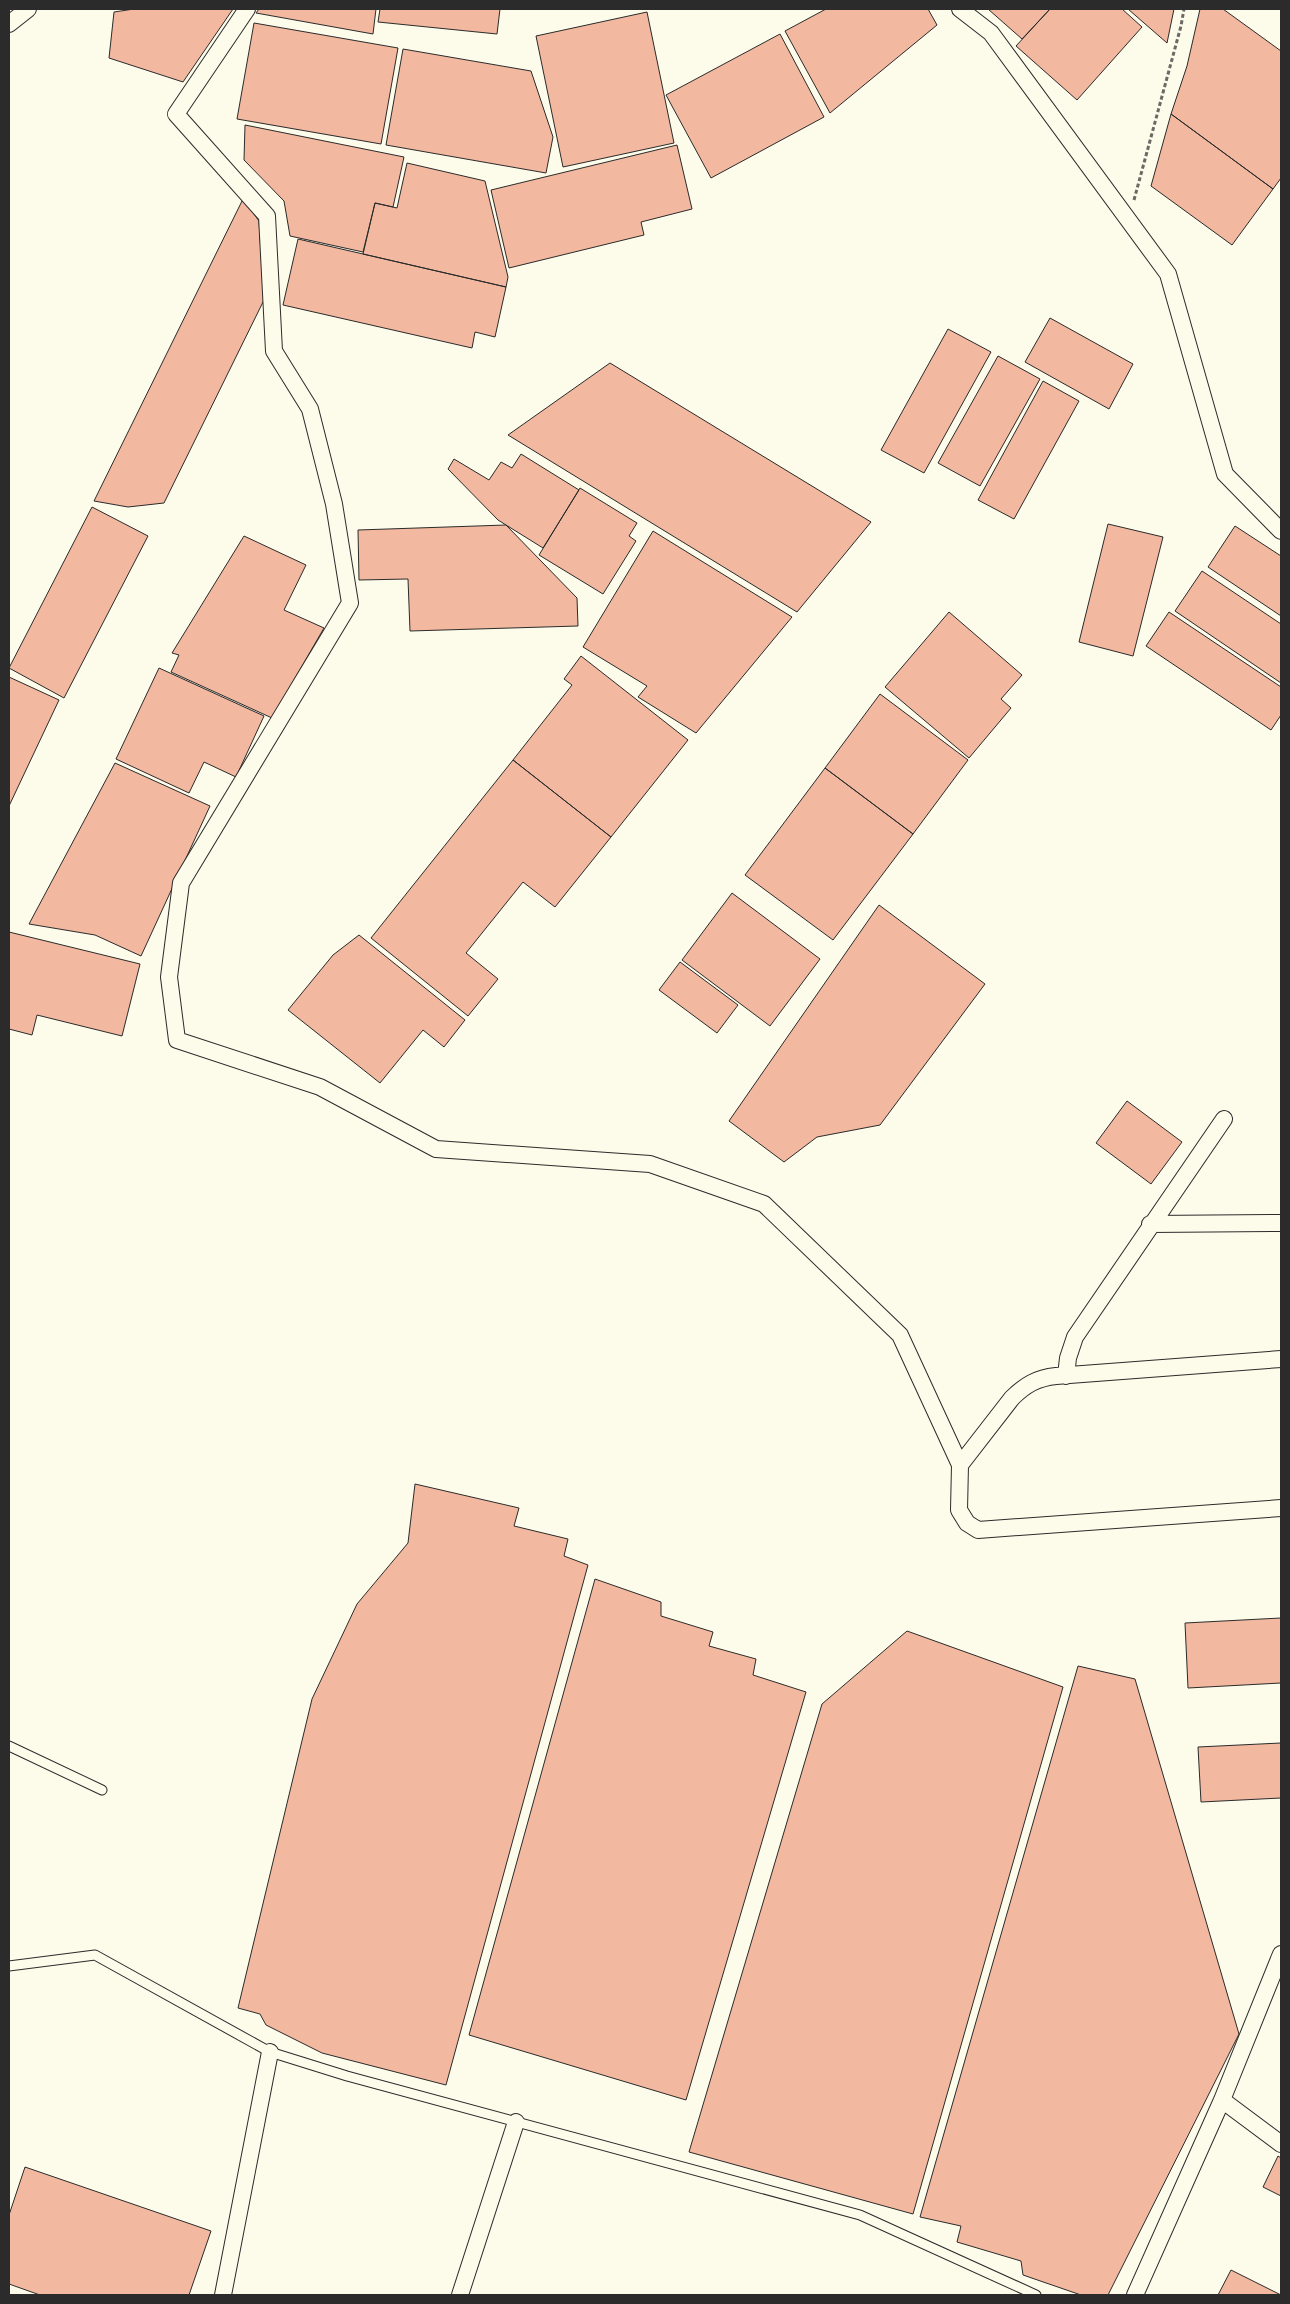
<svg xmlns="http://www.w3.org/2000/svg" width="1290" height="2304" font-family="'Work Sans',sans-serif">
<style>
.building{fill:#f2b8a0;stroke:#2b2b2b}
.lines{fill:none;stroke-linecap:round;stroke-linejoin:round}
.lane-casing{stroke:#2b2b2b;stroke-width:11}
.street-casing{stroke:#2b2b2b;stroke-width:18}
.path{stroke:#6a6964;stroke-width:3;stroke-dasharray:4 2.5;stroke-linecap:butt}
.lane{stroke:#fdfbea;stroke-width:9}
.street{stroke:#fdfbea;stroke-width:16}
</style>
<rect width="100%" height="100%" fill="#fdfbea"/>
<path class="building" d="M 134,9 L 233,9 L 183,82 L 109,58 L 114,12 Z
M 259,9 L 376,9 L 373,34 L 256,13 Z
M 380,9 L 500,9 L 497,34 L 378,22 Z
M 826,9 L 928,9 L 937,25 L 830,113 L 785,31 Z
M 988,9 L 1050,9 L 1022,39 Z
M 1050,9 L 1122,9 L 1142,27 L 1077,100 L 1016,46 Z
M 1128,9 L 1174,9 L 1167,43 Z
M 1200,9 L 1223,9 L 1281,51 L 1281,178 L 1273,189 L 1171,114 L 1187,66 Z
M 647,12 L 674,143 L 563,167 L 536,36 Z
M 254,23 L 398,48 L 381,144 L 237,119 Z
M 780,34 L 824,117 L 711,178 L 666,95 Z
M 403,49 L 531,71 L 553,137 L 546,173 L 386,145 Z
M 1171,114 L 1273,189 L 1232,245 L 1151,186 Z
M 245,125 L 404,157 L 393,207 L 375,203 L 363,252 L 290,236 L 284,201 L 244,160 Z
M 677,145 L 692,209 L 641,222 L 644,235 L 509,268 L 491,190 Z
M 407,163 L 485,181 L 508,277 L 506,287 L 363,254 L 375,203 L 397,208 Z
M 243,199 L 259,221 L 264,300 L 164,503 L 128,507 L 94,501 Z
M 298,239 L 506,287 L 495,337 L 475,332 L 472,348 L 283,305 Z
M 1050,318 L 1133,364 L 1109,409 L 1025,362 Z
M 948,329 L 991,352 L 924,473 L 881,450 Z
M 998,356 L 1040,379 L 980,486 L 938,463 Z
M 610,363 L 871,522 L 797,612 L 508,435 Z
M 1043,381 L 1079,401 L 1014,519 L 978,500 Z
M 521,454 L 579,490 L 543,548 L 498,520 L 448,469 L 454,459 L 489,480 L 501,462 L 512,468 Z
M 580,488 L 637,523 L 629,536 L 636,541 L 603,594 L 539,555 Z
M 92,507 L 148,536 L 64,698 L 9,668 Z
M 1108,524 L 1163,537 L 1133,656 L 1079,642 Z
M 506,525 L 577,598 L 578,626 L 410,631 L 408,579 L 359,580 L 358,530 Z
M 1235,526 L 1281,556 L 1281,616 L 1208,567 Z
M 653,531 L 792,617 L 696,733 L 638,697 L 647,686 L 583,647 Z
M 244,536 L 306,565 L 284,610 L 324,628 L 272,718 L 171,672 L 179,655 L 172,653 Z
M 1202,571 L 1281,624 L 1281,683 L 1175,611 Z
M 949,612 L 1022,675 L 1001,699 L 1011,708 L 969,758 L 885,687 Z
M 1169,612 L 1281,687 L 1281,715 L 1271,730 L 1146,646 Z
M 581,656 L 688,740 L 611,837 L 513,760 L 572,685 L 564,679 Z
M 159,668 L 264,716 L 236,777 L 204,762 L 189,793 L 116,759 Z
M 9,677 L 59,700 L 9,806 Z
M 880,694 L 968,760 L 913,834 L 825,768 Z
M 513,760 L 611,837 L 555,907 L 523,882 L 466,953 L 498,979 L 468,1016 L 371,938 Z
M 115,763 L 210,806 L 141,956 L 95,935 L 29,924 Z
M 825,768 L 913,834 L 833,940 L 745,875 Z
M 732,893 L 820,959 L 770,1026 L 682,960 Z
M 879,905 L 985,984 L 880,1125 L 817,1137 L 784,1162 L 729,1121 Z
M 9,932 L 140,964 L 122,1036 L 37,1015 L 32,1035 L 9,1029 Z
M 359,935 L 465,1020 L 444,1047 L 423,1030 L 380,1083 L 288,1010 L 333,955 Z
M 680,962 L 738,1005 L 717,1033 L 659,990 Z
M 1127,1101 L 1182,1142 L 1151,1184 L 1096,1143 Z
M 415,1484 L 519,1508 L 514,1526 L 568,1539 L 564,1556 L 588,1565 L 446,2085 L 322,2053 L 266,2025 L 260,2014 L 238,2008 L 312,1699 L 357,1604 L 408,1543 Z
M 595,1579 L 661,1602 L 661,1616 L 713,1632 L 709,1646 L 756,1659 L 753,1675 L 806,1692 L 686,2100 L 469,2035 Z
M 1281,1618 L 1281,1683 L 1188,1688 L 1185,1623 Z
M 907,1631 L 1063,1687 L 913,2214 L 689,2152 L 822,1704 Z
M 1078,1666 L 1135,1679 L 1239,2034 L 1108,2295 L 1081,2295 L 1023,2275 L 1021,2261 L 957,2242 L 961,2226 L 920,2217 Z
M 1281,1743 L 1281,1798 L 1201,1802 L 1198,1747 Z
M 1278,2156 L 1281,2158 L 1281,2196 L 1263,2187 Z
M 25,2167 L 211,2231 L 189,2295 L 40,2295 L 9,2284 L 9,2215 Z
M 1231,2270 L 1281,2295 L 1218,2295 Z"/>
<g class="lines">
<g class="lane-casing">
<path id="lane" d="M 9,1746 L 102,1790
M 9,1966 L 95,1955 L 270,2052 L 347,2076 L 860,2215 L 1036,2295"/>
</g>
<g class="street-casing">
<path id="street" d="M 247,9 L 176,114 L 267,216 L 274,351 L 310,409 L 334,504 L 350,603 L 181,883 L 169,977 L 177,1040 L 320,1087 L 436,1149 L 650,1164 L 764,1204 L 900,1335 L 960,1465 L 959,1510 L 967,1523 L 978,1530 L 1281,1508
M 960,9 L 991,33 L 1168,274 L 1225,474 L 1281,531
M 9,24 L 28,9
M 1150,1224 L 1281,1223
M 1066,1376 L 1068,1358 L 1075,1337 L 1224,1119
M 960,1465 L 1012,1398 C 1025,1385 1037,1378 1056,1376 L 1281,1359
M 1222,2100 L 1281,2144
M 223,2295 L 270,2052
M 460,2295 L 516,2122
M 1135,2295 L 1222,2100 L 1281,1954"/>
</g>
<path class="path" d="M 1134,200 L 1181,26 L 1184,9"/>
<use href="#lane" class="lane"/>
<use href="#street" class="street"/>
</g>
<rect width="1290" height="2304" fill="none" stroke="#2b2b2b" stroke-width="20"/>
</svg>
